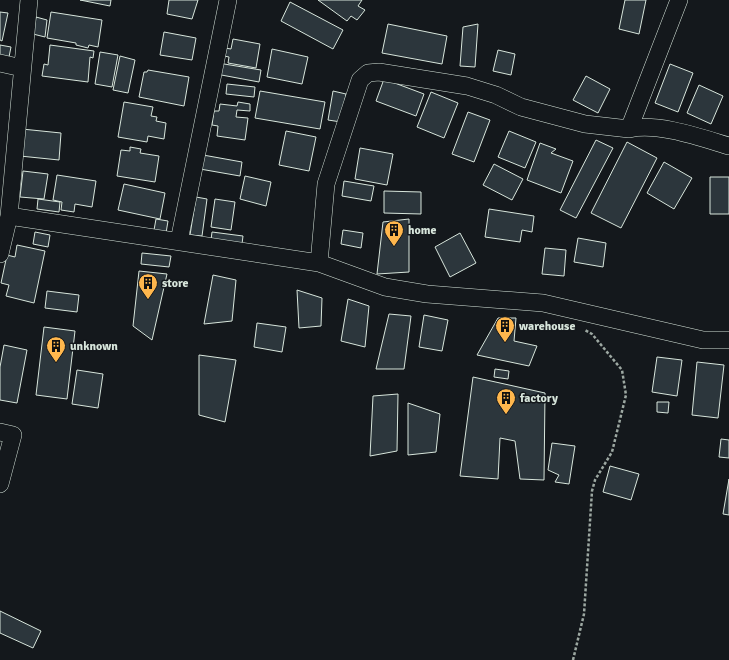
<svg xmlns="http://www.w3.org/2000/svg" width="729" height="660" font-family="Signika,sans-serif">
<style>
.building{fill:#2c363c;stroke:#d8e6dc}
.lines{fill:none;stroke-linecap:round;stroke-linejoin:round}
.minor-casing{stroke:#d8e6dc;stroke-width:18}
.path{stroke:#9da8a2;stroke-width:2.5;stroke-dasharray:3 2;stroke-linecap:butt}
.minor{stroke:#14181c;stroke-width:17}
.labels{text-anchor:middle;stroke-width:3;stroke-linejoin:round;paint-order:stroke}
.poi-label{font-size:12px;font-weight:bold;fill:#d8e6dc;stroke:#14181c;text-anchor:start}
</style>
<rect width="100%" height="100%" fill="#14181c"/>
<path class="building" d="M 80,0 L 111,0 L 110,6 Z
M 169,0 L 198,0 L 192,19 L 167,14 Z
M 318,0 L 362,0 L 358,6 L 365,10 L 357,20 L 351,16 L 347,21 Z
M 625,0 L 646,0 L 639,34 L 619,29 Z
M 290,2 L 343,30 L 333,49 L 281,21 Z
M 0,12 L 8,13 L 2,41 L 0,40 Z
M 51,12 L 102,20 L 98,47 L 89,45 L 88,48 L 76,45 L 76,43 L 47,38 Z
M 36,17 L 47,20 L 45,37 L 33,34 Z
M 388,24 L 447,36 L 442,64 L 382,53 Z
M 478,24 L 475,67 L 460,66 L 463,27 Z
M 164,32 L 196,38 L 192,60 L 160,55 Z
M 233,39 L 260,44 L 256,68 L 228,63 L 229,57 L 224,56 L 225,48 L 231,49 Z
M 0,45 L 11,47 L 9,57 L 0,55 Z
M 50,45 L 94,51 L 93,58 L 90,57 L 88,82 L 42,76 L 44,64 L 48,65 Z
M 272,49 L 308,57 L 302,84 L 267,77 Z
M 498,50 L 515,54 L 511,75 L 493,71 Z
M 100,52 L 118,55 L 112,87 L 95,84 Z
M 120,56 L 135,60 L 128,93 L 113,90 Z
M 218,63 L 261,70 L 259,82 L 216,74 Z
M 670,64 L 693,73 L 678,112 L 655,103 Z
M 148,70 L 189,77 L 184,106 L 139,97 L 144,72 L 147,72 Z
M 586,76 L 610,89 L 598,113 L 573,100 Z
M 384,79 L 424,94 L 416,116 L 376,101 Z
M 227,84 L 255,87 L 254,97 L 226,94 Z
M 699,85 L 723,96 L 711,124 L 687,113 Z
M 260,91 L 325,102 L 320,129 L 255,118 Z
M 333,91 L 346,94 L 341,122 L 328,120 Z
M 431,92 L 458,103 L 444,138 L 417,127 Z
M 124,102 L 153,107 L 151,116 L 157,117 L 156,121 L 166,123 L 164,139 L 148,136 L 147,142 L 118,137 Z
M 238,102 L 250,104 L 250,111 L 237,110 L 236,117 L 248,118 L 245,140 L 217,136 L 218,126 L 212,125 L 214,111 L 219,111 L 220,104 L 237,106 Z
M 468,112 L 490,120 L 474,162 L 452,154 Z
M 22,129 L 61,133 L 59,160 L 20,156 Z
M 286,131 L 316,137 L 309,171 L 279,165 Z
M 509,131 L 536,142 L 525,168 L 498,157 Z
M 596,140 L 613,148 L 576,218 L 560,210 Z
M 627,142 L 657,158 L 621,228 L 591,213 Z
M 540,143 L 556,149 L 551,153 L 573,161 L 561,193 L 527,180 Z
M 130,147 L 141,149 L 140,153 L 159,156 L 155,182 L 117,176 L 121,150 L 130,151 Z
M 360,148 L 393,154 L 387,185 L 355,179 Z
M 203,155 L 242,162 L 240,176 L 200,169 Z
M 664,162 L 692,178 L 674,209 L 647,193 Z
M 494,164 L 523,179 L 512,200 L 483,185 Z
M 23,171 L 48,174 L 44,199 L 20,197 Z
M 57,175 L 96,181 L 92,207 L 75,204 L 74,212 L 61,210 L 62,202 L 53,200 Z
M 245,176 L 271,182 L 266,206 L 240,199 Z
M 710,177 L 729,177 L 729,214 L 710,214 Z
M 344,181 L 374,186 L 371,201 L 342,196 Z
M 124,184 L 165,193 L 160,219 L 118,210 Z
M 384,191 L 421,192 L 421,214 L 384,213 Z
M 196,197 L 207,199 L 202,236 L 190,235 Z
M 38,199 L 60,202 L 59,212 L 37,209 Z
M 215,199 L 235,202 L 231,230 L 211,227 Z
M 489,209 L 534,216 L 532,232 L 522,230 L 520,242 L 485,237 Z
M 156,219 L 168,221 L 166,233 L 154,230 Z
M 409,219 L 409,272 L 377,274 L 383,222 Z
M 343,230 L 363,233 L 361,248 L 341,244 Z
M 35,232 L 50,235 L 48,247 L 33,244 Z
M 212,232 L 243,236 L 242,244 L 211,240 Z
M 460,233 L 476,263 L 450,277 L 435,247 Z
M 578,238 L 606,243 L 603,267 L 574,262 Z
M 17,245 L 45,251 L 34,303 L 6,296 L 9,285 L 1,283 L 7,255 L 15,257 Z
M 545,248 L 566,250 L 564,276 L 542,274 Z
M 142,253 L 171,256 L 169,267 L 141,264 Z
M 139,271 L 167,274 L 152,340 L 133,326 Z
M 213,275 L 236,280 L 232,321 L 204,324 Z
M 297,290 L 322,298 L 321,326 L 299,328 Z
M 47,291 L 79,295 L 77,312 L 45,308 Z
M 348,299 L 369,306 L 365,347 L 341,341 Z
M 389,314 L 411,316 L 404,369 L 376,369 Z
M 424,315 L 448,320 L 442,351 L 419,347 Z
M 498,318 L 516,318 L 514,341 L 537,346 L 529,366 L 477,355 Z
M 257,323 L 286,327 L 282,352 L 254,347 Z
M 44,327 L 75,331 L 67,399 L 36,395 Z
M 4,345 L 27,350 L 17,403 L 0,400 L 0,367 Z
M 199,355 L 236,360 L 225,422 L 199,415 Z
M 657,357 L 682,360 L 677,396 L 652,392 Z
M 697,362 L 724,365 L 718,418 L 692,415 Z
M 495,369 L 509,371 L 508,379 L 494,377 Z
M 77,370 L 103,374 L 98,408 L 72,404 Z
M 473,377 L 545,393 L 544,480 L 520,479 L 515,441 L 500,438 L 498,479 L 460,476 Z
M 398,394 L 397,451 L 370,456 L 373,396 Z
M 657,402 L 669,402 L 668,413 L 657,412 Z
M 408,403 L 440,414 L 436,452 L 408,455 Z
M 721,439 L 729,440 L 729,458 L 719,457 Z
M 552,443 L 575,446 L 569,484 L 555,482 L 559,475 L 548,470 Z
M 610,466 L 639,474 L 631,500 L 603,492 Z
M 729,479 L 729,515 L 723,514 Z
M 0,611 L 41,631 L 33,648 L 0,633 Z"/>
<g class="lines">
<g class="minor-casing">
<path id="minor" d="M 0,63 L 22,68
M 629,129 L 679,0
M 9,216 L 319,263 L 385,287 L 427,294 L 543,303 L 703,340 L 729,340
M 179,241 L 228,0
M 0,254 L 9,216 L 29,0
M 319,263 L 326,184 L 360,80 L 368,73 L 379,72 L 467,86 L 496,95 L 521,107 L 585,124 L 629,129 C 657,122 702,138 729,146
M 0,432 L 13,435 L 0,484"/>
</g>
<path class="path" d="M 573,660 L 584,614 L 592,491 L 595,480 L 612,452 L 626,395 L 622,370 L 592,334 L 585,330"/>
<use href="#minor" class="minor"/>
</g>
<defs>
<g id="building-pin" transform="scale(1)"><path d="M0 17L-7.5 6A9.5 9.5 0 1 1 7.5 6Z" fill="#ffb74d" stroke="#14181c"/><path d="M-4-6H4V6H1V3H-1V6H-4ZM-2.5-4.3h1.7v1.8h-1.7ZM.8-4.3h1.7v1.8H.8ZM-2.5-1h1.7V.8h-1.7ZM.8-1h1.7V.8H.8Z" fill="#111"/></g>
</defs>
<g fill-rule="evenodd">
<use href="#building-pin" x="394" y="230"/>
<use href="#building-pin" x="148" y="283"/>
<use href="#building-pin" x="505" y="326"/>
<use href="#building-pin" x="56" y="346"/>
<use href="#building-pin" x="506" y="398"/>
</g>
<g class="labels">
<g class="poi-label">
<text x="408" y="234">home</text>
<text x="162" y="287">store</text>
<text x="519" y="330">warehouse</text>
<text x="70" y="350">unknown</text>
<text x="520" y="402">factory</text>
</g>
</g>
</svg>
